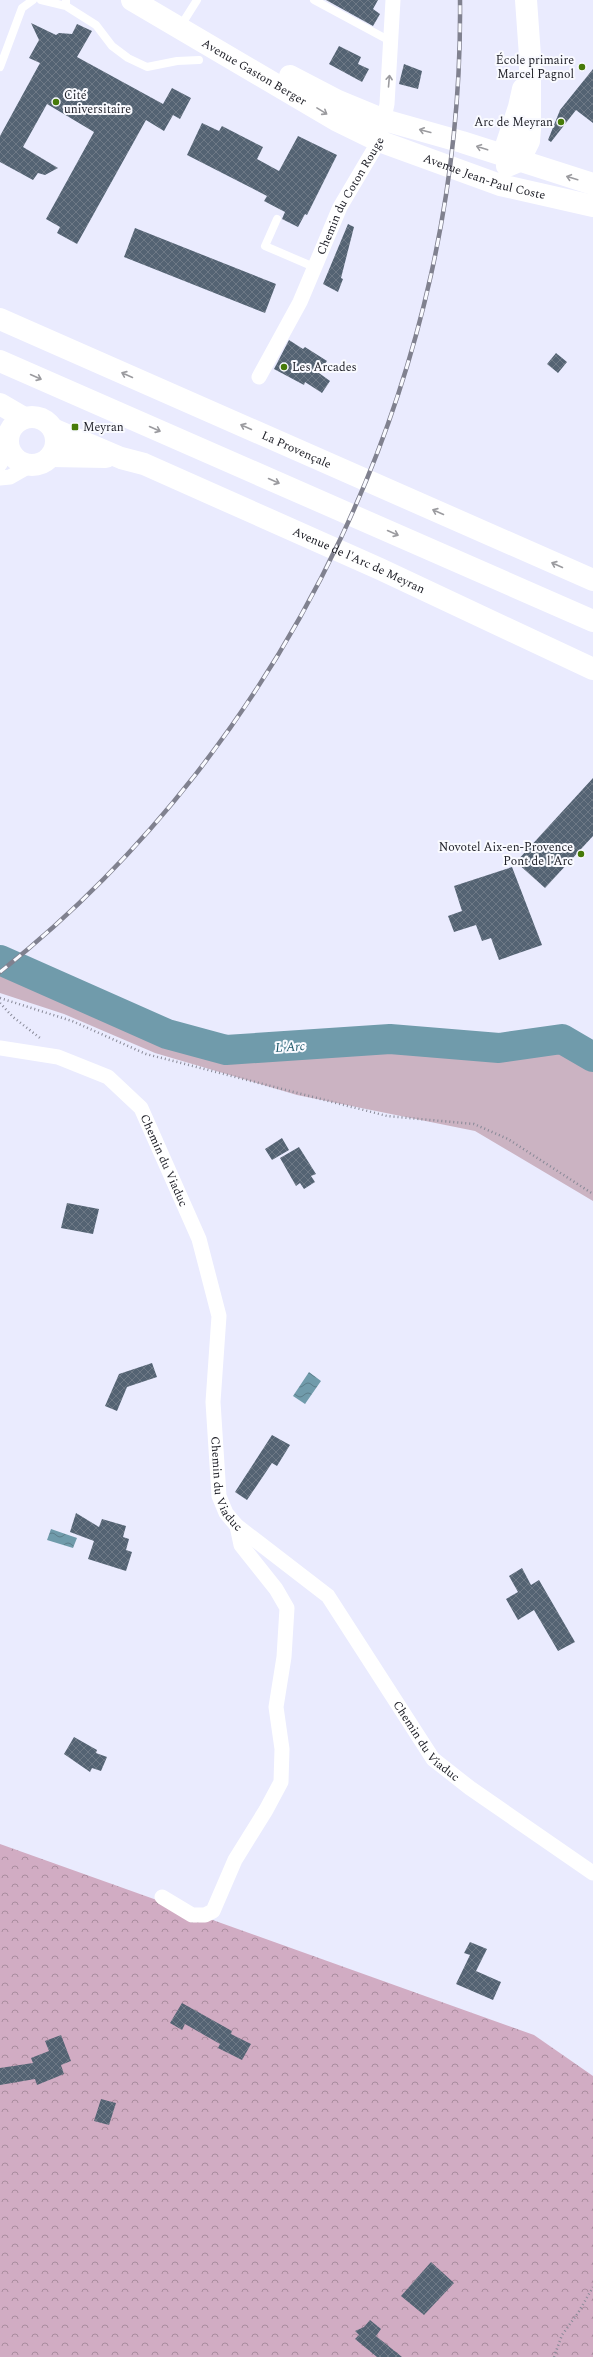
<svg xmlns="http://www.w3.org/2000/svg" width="593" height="2357" font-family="Spectral,serif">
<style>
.green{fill:#cbb3c2}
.forest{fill:url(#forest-crowns)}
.water{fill:url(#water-waves)}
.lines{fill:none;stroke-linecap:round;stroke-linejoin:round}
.river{stroke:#709bab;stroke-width:30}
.building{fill:url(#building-cross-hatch)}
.path{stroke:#888997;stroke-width:2.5;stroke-dasharray:1 3;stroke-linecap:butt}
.lane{stroke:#fff;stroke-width:8}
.street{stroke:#fff;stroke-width:15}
.secondary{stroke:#fff;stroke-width:22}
.highway{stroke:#fff;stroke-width:22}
.rail-casing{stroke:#80818f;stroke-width:4.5}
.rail{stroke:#f9faff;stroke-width:3;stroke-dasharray:9;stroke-linecap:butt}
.oneway{stroke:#9b9b9f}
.poi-dot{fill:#467a09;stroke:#f9faff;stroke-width:1.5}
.labels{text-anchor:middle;stroke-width:4;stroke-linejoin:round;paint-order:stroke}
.poi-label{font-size:12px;fill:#202129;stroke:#f9faff;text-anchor:end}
.street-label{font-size:12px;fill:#202129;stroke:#f9faff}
.water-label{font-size:13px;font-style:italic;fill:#1a5567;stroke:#f9faff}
</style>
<defs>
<pattern id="forest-crowns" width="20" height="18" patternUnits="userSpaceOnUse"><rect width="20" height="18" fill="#d1acc3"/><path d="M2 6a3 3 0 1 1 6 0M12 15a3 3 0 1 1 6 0" fill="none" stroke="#a98c9e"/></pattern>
<pattern id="water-waves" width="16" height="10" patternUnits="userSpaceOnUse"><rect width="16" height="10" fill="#709bab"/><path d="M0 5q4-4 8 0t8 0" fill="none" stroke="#5c7e8b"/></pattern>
<pattern id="building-cross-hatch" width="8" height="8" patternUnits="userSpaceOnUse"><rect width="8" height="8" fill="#546373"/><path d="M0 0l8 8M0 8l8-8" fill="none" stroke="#6e7986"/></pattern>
</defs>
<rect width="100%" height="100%" fill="#eaebfe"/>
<path class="green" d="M 0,960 L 167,1034 L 226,1050 L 390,1039 L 499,1048 L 562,1039 L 593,1057 L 593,1201 L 475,1131 L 297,1095 L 155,1053 L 64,1014 L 0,993 Z"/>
<path class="forest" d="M 0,1844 L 534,2035 L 593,2076 L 593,2357 L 0,2357 Z"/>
<path class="water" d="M 309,1372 L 321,1381 L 305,1404 L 293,1396 Z
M 51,1529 L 77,1538 L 73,1548 L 47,1540 Z"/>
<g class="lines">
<path class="river" d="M 0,960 L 167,1034 L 226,1050 L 390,1039 L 499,1048 L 562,1039 L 593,1057"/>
</g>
<path class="building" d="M 326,0 L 378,0 L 373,9 L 380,14 L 373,26 Z
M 31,23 L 56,35 L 59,33 L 72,34 L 77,24 L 92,31 L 77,57 L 163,104 L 172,88 L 191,98 L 180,119 L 173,115 L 164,131 L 146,120 L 77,244 L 57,233 L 60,227 L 46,219 L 94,132 L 47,104 L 23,147 L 58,168 L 45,175 L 38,173 L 33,180 L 0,162 L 0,136 L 40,63 L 29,58 L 39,40 Z
M 339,46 L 361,57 L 358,64 L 369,69 L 362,82 L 329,64 Z
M 404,64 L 422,71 L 418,89 L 399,84 Z
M 593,69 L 593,123 L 576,110 L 551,142 L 548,140 L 560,110 Z
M 202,123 L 219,131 L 222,126 L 263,147 L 257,159 L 279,171 L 298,136 L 337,155 L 307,215 L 305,214 L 298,227 L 282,219 L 285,212 L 264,201 L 267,196 L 187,155 Z
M 348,224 L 354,227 L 341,278 L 343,279 L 338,292 L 323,284 Z
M 135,228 L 276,284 L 265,313 L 124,257 Z
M 289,340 L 303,349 L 305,347 L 327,361 L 319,373 L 330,381 L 322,393 L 305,382 L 304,385 L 274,369 Z
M 556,353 L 567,362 L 558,373 L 547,364 Z
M 593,778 L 593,836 L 545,888 L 516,862 Z
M 512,867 L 542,945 L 499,960 L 491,938 L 482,941 L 476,925 L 454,932 L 448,916 L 462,911 L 454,886 Z
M 282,1138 L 289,1150 L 272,1160 L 265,1149 Z
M 299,1147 L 316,1174 L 311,1176 L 315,1182 L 304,1189 L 300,1183 L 296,1186 L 280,1158 Z
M 67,1203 L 99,1209 L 93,1234 L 61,1228 Z
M 152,1363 L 157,1377 L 127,1387 L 117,1411 L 105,1406 L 119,1374 Z
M 272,1435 L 290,1445 L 277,1466 L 272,1463 L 247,1500 L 235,1492 Z
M 76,1513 L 99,1527 L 102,1519 L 126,1526 L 123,1537 L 129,1539 L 126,1550 L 132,1552 L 126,1571 L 88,1559 L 94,1541 L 70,1532 Z
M 522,1568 L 531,1585 L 539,1580 L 575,1642 L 558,1651 L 534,1610 L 518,1620 L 506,1599 L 518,1592 L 509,1576 Z
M 74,1737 L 97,1750 L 96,1753 L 107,1757 L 101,1771 L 92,1768 L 90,1772 L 64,1754 Z
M 470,1942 L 487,1949 L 476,1971 L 501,1982 L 493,2000 L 456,1984 L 470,1955 L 464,1953 Z
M 182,2003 L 232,2031 L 231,2034 L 251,2044 L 242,2060 L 218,2048 L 220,2044 L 185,2024 L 182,2030 L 170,2023 Z
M 61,2035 L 71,2061 L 61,2065 L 64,2074 L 37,2085 L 35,2079 L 0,2085 L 0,2068 L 33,2063 L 31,2058 L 49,2051 L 45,2041 Z
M 101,2099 L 116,2103 L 109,2125 L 94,2121 Z
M 431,2262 L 454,2283 L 424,2315 L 401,2296 Z
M 370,2320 L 381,2329 L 376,2336 L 402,2357 L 377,2357 L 355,2339 L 359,2335 L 355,2331 L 364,2327 Z"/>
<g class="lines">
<path class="path" d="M 0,998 L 72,1021 L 146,1054 L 387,1116 L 474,1124 L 508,1139 L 593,1194
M 0,1003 L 13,1017 L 40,1038
M 554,2357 L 562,2335 L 578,2313 L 593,2287"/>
<path class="lane" d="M 41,0 L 66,6 L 66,0
M 314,0 L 392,42
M 66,6 L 96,25 L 112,46 L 128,58 L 147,67 L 177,61 L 199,60
M 180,27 L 197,0
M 0,67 L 22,8 L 33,0
M 277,219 L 265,246 L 314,267"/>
<g class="street">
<path id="s1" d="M 259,377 L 300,302 L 340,207 L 379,141 L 387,104 L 393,0"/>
<path d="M 0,464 L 8,447"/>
<path d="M 0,478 L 10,477 L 31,465"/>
<path id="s2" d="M 0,1048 L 58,1057 L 108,1077 L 141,1108 L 199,1239 L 219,1316 L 213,1402 L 219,1496 L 226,1513 L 237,1526 L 328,1596 L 433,1759 L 470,1788 L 593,1873"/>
<path d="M 162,1897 L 192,1915 L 205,1915 L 213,1911 L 235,1860 L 266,1810 L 281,1782 L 282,1749 L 276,1707 L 284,1657 L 287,1608 L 276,1589 L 241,1545 L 237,1526"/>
</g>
<g class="secondary">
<path id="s3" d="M 132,0 L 336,120 L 379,141 L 500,185 L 593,206"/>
<path d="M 290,76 L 338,101 L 384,120 L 462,142 L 593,184"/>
<path d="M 503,155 L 519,107 L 523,89"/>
<path d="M 507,166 L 519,161 L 529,141 L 530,129 L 530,56 L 526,0"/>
<path d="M 0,404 L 24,418"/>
<circle cx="32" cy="441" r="24"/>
<path id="s4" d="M 53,429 L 121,458 L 144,464 L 380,569 L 593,669"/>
<path d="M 51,456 L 106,457"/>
</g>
<g class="highway">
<path id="s5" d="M 0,319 L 593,580"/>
<path d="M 0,361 L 593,621"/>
</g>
<g class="rail-casing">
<path id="rail" d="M 0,972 C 291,741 464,371 460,0"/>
</g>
<use href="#rail" class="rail"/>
</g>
<defs><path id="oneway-shaft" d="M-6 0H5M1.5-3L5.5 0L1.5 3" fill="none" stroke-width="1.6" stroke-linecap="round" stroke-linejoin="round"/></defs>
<g class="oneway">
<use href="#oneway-shaft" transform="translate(389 81) rotate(-85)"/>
<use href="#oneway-shaft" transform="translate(322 111) rotate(32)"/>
<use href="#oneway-shaft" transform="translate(425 131) rotate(-165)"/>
<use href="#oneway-shaft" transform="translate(482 148) rotate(-162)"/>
<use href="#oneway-shaft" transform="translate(572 178) rotate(-163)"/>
<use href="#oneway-shaft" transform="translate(127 375) rotate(-156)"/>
<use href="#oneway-shaft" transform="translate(36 377) rotate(24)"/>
<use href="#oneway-shaft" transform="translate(246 427) rotate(-156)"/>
<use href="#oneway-shaft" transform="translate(155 429) rotate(24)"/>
<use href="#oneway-shaft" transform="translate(274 481) rotate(24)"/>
<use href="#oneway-shaft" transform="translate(438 512) rotate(-156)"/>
<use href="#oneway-shaft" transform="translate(393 533) rotate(24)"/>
<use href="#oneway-shaft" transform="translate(557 565) rotate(-156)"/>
</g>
<g class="poi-dot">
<circle cx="582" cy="67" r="4"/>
<circle cx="56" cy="102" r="4"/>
<circle cx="561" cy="122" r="4"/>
<circle cx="284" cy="367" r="4"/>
<rect x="71" y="423" width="8" height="8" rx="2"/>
<circle cx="581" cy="854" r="4"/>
</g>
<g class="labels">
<g class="poi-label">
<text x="574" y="64">École primaire<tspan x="574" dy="14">Marcel Pagnol</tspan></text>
<text x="64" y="99" text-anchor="start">Cité<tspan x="64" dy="14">universitaire</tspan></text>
<text x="553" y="126">Arc de Meyran</text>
<text x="292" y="371" text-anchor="start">Les Arcades</text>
<text x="83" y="431" text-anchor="start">Meyran</text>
<text x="573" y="851">Novotel Aix-en-Provence<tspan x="573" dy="14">Pont de l'Arc</tspan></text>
</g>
<g class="street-label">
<text dy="4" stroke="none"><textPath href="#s3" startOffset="142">Avenue Gaston Berger</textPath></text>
<text dy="4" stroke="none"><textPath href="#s3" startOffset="396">Avenue Jean-Paul Coste</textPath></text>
<text dy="4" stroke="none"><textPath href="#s1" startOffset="203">Chemin du Coton Rouge</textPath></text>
<text dy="4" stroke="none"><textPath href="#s5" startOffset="324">La Provençale</textPath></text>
<text dy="4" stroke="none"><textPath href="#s4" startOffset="333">Avenue de l'Arc de Meyran</textPath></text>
<text dy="4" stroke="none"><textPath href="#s2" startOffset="215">Chemin du Viaduc</textPath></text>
<text dy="4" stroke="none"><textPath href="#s2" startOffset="551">Chemin du Viaduc</textPath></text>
<text dy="4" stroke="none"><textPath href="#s2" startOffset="887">Chemin du Viaduc</textPath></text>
</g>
<g class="water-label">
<text transform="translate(290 1046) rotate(-4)" y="5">L'Arc</text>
</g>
</g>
</svg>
